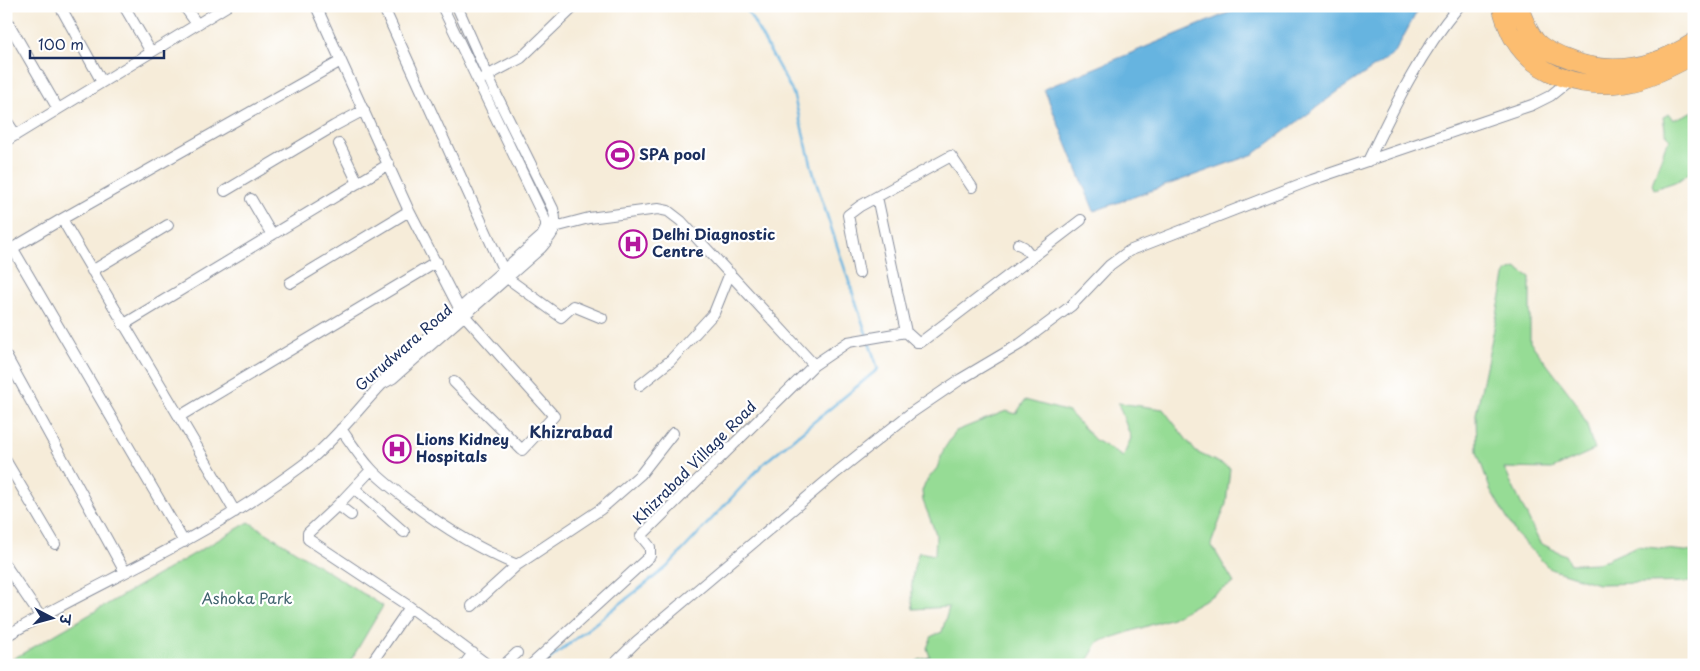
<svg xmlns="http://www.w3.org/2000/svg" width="1700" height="671" font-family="'Playpen Sans','Playpen Sans Deva',sans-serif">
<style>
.green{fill:#96dc95;stroke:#58867a}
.water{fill:#66b4e0;stroke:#40729f}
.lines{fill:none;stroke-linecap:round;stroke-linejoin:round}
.stream{stroke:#66b4e0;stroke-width:2.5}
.minor-casing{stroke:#888e9c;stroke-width:12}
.motorway-casing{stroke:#888e9c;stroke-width:19}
.minor{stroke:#fff;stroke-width:10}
.motorway{stroke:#fcbd6f;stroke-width:18}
.labels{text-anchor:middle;stroke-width:4.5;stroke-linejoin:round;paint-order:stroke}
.poi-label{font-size:15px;font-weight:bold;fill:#1b2f5e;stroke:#fff;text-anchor:start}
.street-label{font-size:15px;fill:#1b2f5e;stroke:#fff}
.park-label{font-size:15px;fill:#40636e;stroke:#fff}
.neighbourhood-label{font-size:16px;font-weight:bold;fill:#1b2f5e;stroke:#fff}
</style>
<rect width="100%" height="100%" fill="#fff"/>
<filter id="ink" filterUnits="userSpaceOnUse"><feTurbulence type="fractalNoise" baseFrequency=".02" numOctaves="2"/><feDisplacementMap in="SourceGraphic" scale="10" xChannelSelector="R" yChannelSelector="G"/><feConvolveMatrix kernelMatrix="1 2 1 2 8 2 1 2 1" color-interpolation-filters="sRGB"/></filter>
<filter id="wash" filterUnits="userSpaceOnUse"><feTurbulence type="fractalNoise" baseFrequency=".0096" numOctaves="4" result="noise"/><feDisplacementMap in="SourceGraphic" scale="20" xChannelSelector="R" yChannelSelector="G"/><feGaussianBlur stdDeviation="1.12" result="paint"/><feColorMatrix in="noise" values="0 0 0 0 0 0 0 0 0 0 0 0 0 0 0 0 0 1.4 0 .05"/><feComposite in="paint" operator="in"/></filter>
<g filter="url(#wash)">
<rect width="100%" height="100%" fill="#f6ecd9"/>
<path class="green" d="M 1694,111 L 1694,172 L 1689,173 L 1678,181 L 1654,189 L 1652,184 L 1665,147 L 1670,139 L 1666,135 L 1663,117 L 1669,114 L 1673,120 Z
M 1516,268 L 1530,277 L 1530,342 L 1575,401 L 1587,425 L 1594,450 L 1552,469 L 1504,468 L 1540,543 L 1565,555 L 1570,564 L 1599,563 L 1637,546 L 1694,552 L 1694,582 L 1598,584 L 1550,569 L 1516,534 L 1490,489 L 1477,452 L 1476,414 L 1506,272 Z
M 1025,400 L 1069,412 L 1095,440 L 1123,457 L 1131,438 L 1118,403 L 1163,409 L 1196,452 L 1230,468 L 1226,504 L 1211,544 L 1234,583 L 1172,618 L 1098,642 L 1085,665 L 911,665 L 919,660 L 930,657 L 927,648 L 932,636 L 942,632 L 949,607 L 913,609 C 911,588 911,571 919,552 L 935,555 L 936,534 L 923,501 L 922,491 L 925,483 L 937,468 L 944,449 L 956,431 L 1006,411 L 1016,414 Z
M 249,522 L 383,606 L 348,665 L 6,665 L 6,663 Z"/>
<path class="water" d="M 1245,6 L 1420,6 L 1394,54 L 1340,90 L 1254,154 L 1094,211 L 1044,89 Z"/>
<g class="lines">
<path class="stream" d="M 745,6 L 793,93 L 815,179 L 867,336
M 542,665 L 667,567 L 764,463 L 878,369 L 869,342"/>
</g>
</g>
<g filter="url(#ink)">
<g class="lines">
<g class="minor-casing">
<path id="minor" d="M 60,6 L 102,82
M 124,6 L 151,52
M 184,6 L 197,24
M 316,6 L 409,211 L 459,308 L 464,315 L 554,416 L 522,450 L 454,382
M 383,6 L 507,278 L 561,317 L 573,306 L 602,318
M 6,19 L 58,109
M 483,78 L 521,58 L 575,6
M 6,120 L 16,135
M 6,141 L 227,6
M 339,144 L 358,183
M 1368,161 C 1394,107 1420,52 1459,6
M 225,191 L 334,126 L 364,110
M 877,197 L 906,332
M 251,199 L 272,235
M 62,219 C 119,317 178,413 235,512
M 551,228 L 589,218 L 658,209 L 668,211 L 681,221 L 814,365
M 1018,244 L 1024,247 L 1032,257
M 13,249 L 184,542
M 6,252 L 62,219 L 341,61
M 92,271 L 168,225
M 859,273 L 848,215 L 860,206 L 951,156 L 972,187
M 290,283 L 409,211
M 123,325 L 389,164
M 6,356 L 125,572
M 382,384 L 388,372 L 542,236 L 546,228 L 546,222 L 442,6
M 640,385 L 670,361 L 714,313 L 730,273
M 180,416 L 437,262
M 341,429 C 351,443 360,457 371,469 C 382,481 396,491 409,501 C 443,527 478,549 517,565
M 6,461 L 55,544
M 371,470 L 338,505 L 308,533 L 308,539 L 410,607 L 488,665
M 354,488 L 404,532
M 338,505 L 351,515
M 6,566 L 40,616
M 472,606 L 517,565 L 601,509 L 641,474 L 673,433
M 6,636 C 90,587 181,549 262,494 C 279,482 296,471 312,458 C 338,436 359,408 382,384 L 393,378 L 541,248 C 553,234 559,228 553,209 L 494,90 L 457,6
M 370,665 L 410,607
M 464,665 L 473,653
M 504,665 L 517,653
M 531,665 L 650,556 L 650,547 L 641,536 L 814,365 L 848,342 L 906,332 L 917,342 L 921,342 L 1081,220
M 613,665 L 637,641 L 837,472 L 911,413 L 961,379 L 1020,344 L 1071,306 L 1110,265 L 1129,251 L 1311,180 L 1532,105 L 1550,96 L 1570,80"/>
</g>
<g class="motorway-casing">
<path id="motorway" d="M 1501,6 C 1504,17 1507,28 1513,38 C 1535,76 1582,89 1623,83 C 1647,80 1672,67 1694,55
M 1519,6 C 1523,18 1528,31 1536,41 C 1543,49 1553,53 1562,57 C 1608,77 1652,69 1694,42"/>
</g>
<use href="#minor" class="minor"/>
<use href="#motorway" class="motorway"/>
</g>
</g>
<defs>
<g id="stadium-ring" transform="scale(1.4375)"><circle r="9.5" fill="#fff" stroke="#b5179e" stroke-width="1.5"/><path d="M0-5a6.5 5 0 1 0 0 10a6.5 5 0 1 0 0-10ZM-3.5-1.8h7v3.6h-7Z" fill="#b5179e"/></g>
<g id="hospital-ring" transform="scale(1.4375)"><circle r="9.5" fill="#fff" stroke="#b5179e" stroke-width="1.5"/><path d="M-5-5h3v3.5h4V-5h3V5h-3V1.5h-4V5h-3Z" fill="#b5179e"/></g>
</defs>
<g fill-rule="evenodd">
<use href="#stadium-ring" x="620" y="155"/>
<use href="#hospital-ring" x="633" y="244"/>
<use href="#hospital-ring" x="397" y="449"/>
</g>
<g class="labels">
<g class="poi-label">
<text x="639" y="160">SPA pool</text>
<text x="652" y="240">Delhi Diagnostic<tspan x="652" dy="17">Centre</tspan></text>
<text x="416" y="445">Lions Kidney<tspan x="416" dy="17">Hospitals</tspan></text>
</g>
<g class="street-label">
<text transform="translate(404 348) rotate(-41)" y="5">Gurudwara Road</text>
<text transform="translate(695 463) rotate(-45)" y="5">Khizrabad Village Road</text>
</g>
<g class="park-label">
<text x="247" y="604">Ashoka Park</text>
</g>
<g class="neighbourhood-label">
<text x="571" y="438">Khizrabad</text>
</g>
</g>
<rect width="1700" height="671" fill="none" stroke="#fff" stroke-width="25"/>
<g transform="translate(52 618) rotate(96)" stroke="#ffffff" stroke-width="4" paint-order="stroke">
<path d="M0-4L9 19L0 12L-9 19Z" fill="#1b2f5e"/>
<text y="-8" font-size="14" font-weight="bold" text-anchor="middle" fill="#1b2f5e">उ</text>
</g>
<path d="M30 50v8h134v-8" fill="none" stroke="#1b2f5e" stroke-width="2.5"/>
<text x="38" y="50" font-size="15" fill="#1b2f5e" stroke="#ffffff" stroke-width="4" paint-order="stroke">100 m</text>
</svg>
